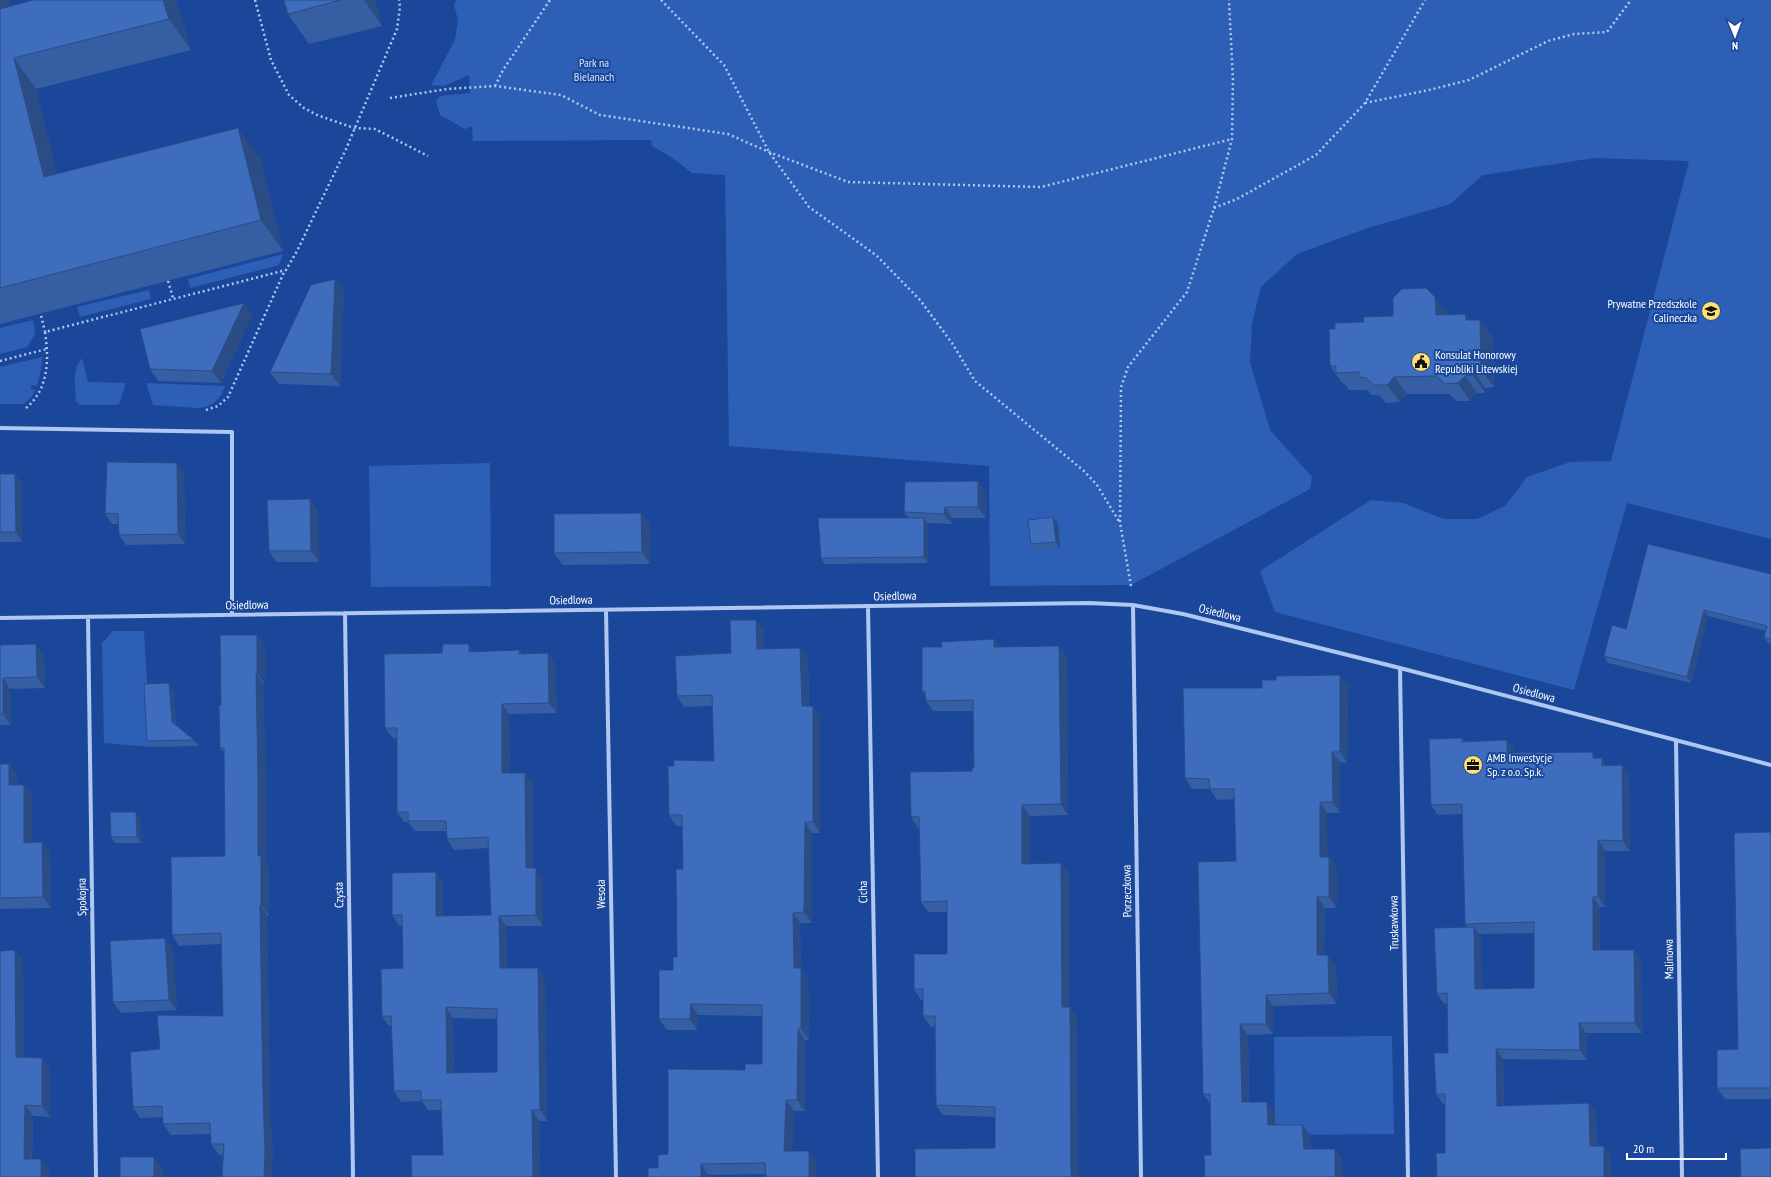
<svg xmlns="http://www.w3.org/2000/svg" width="1771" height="1177" font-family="'PT Sans Narrow',sans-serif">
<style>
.green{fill:#2e5fb6}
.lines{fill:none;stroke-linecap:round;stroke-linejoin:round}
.path{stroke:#afc7f1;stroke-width:2.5;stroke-dasharray:2 3;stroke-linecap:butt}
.street{stroke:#afc7f1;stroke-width:4}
.wall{fill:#355ea3;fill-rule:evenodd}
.shaded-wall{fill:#2b4c85}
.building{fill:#3e6dbe;stroke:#2b4c85;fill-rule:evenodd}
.labels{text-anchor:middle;stroke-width:4;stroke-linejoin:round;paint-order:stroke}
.park-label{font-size:12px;fill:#d6e4fc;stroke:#1a4799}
.poi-label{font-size:12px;fill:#fff;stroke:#1a4799;text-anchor:start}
.street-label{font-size:12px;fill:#fff;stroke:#1a4799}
</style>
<rect width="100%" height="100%" fill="#1a4799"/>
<path class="green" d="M 456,0 L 1771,0 L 1771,539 L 1627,503 L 1574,690 L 1275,612 L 1260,571 L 1371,500 L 1403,503 L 1444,519 L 1477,519 L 1505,506 L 1527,477 L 1570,462 L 1611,461 L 1689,161 L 1594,158 L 1483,175 L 1450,204 L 1368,228 L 1297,254 L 1261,287 L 1252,324 L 1250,363 L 1270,430 L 1312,477 L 1310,489 L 1131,585 L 990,586 L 989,466 L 729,446 L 725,175 L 692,173 L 671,157 L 652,146 L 651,140 L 473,141 L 472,126 L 465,129 L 440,115 L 436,101 L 440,96 L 470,93 L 469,75 L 444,86 L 431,85 L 455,40 L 458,20 L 454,5 Z
M 283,254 L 279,265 L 190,288 L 188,279 Z
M 149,290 L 151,299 L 80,317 L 77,307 Z
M 33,320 L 35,334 L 27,347 L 0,354 L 0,328 Z
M 42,357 L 41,371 L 37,386 L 31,385 L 31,389 L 35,390 L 32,396 L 24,404 L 0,404 L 0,367 Z
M 82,358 L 88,382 L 126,383 L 119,404 L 115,405 L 80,405 L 76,401 C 75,385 72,370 82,358 Z
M 146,383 L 225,386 C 221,399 212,407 198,408 L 153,405 Z
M 490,463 L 491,586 L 371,587 L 369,466 Z
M 113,631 L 144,631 L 151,747 L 104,743 L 102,643 Z
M 1392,1036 L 1394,1134 L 1275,1135 L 1274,1037 Z"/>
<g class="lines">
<path class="path" d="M 255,0 L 271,60 L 289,95 L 304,108 L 317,115 L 354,128 L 375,129 L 428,156
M 661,0 L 724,65 L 769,152 L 809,207 L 876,255 L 920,300 L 952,343 L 975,381 L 1084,471 L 1097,485 L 1120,523
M 495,86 L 503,70 L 550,0
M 390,98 L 447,89 L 495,86 L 561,95 L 600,115 L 728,134 L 769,152 L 848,182 L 1041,187 L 1232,139
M 1365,103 L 1429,90 L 1469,80 L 1548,41 L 1574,34 L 1607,32 L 1631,0
M 1214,208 L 1237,199 L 1316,155 L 1365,103 L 1425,0
M 168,281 L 173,298
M 40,311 L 45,332
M 0,361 L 47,349
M 26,408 C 49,389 49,359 45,332 L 286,270 L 297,251 L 346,149 L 397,29 L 400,7 L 399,0
M 206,410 L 218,406 L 228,397 L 285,270
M 1131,586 L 1120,523 L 1121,387 L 1128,367 L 1187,292 L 1214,208 L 1232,139 L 1233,81 L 1229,0"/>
<path class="street" d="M 0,428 L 232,432 L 232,615
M 1133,605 L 1141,1177
M 868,606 L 878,1177
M 606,610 L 616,1177
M 345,613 L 353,1177
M 88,617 L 96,1177
M 0,618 L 1089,603 L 1133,605 L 1183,614 L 1400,668 L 1771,765
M 1400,668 L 1408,1177
M 1676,740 L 1682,1177"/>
</g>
<path class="wall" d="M 0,0 L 12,6 L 33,0 L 176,0 L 191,50 L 36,89 L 57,174 L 260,158 L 283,251 L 0,324 Z
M 284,0 L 375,0 L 382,26 L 309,44 L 288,14 Z
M 335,279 L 344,292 L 340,386 L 279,384 L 270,372 Z
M 244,303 L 252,315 L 221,383 L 158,381 L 150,369 Z
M 1465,314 L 1469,320 L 1480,320 L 1493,337 L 1494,387 L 1485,388 L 1485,393 L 1477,393 L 1470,401 L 1457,401 L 1449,394 L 1407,394 L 1400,402 L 1386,403 L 1379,395 L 1371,395 L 1367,390 L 1349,390 L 1344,383 L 1342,383 L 1330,366 L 1335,329 L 1448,315 Z
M 184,473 L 185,544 L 126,545 L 119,535 L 119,524 L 112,524 L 105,513 Z
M 0,474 L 15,474 L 22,484 L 22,542 L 0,542 Z
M 978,481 L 985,492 L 986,518 L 952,518 L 952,524 L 928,523 L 928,563 L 825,564 L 821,558 L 909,518 L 904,512 Z
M 318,510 L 319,562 L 276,562 L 269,551 Z
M 641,513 L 650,525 L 650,564 L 563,565 L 554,553 Z
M 1053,517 L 1058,523 L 1060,548 L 1035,551 L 1031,544 Z
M 1771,574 L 1771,644 L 1768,643 L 1764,637 L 1766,631 L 1708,616 L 1691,683 L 1608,663 L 1604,656 L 1626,629 Z
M 764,630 L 764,649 L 800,648 L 808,659 L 809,706 L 820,717 L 820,833 L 812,833 L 812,923 L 800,923 L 801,968 L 808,979 L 809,1040 L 805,1040 L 805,1111 L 794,1111 L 792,1151 L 809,1151 L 816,1162 L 816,1177 L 766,1177 L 766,1174 L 708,1175 L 658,1168 L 668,1154 L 745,1070 L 762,1064 L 762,1016 L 698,1015 L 697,1030 L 667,1030 L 659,1019 L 673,970 L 677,957 L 683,869 L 682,826 L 676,826 L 669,815 L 674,766 L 714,761 L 712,706 L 684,707 L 677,696 L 731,653 Z
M 257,635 L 265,646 L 265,684 L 263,684 L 266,790 L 266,862 L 269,867 L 269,916 L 267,916 L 270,1105 L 273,1161 L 223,1155 L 219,1155 L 211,1144 L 211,1134 L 171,1135 L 163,1124 L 163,1117 L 140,1118 L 133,1107 L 160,1049 L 223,1016 L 221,944 L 179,946 L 172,935 L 225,856 L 224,753 L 220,748 L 221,705 Z
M 994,639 L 1000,647 L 1059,646 L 1067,657 L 1068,815 L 1030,816 L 1030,864 L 1061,863 L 1069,873 L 1069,1007 L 1077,1017 L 995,1148 L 995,1117 L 943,1115 L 936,1105 L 935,1027 L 931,1027 L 923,1016 L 923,1000 L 921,1000 L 914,989 L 947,954 L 947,912 L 928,912 L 921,902 L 919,828 L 918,828 L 911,817 L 972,771 L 974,768 L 973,711 L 933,711 L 926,701 L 925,695 L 922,691 L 942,647 Z
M 0,645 L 44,655 L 45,688 L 10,689 L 11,725 L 0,725 Z
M 519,650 L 522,654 L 548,653 L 555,664 L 557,713 L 509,714 L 510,773 L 533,783 L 533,868 L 543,879 L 543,926 L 506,926 L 507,968 L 545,979 L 547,1121 L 539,1121 L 540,1177 L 412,1177 L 443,1155 L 441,1110 L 428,1110 L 422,1101 L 401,1102 L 394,1091 L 392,1026 L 389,1026 L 382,1016 L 403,968 L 402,926 L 399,925 L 392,915 L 443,882 L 443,916 L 491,915 L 489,848 L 454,850 L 447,839 L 446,831 L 415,831 L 408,822 L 404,822 L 397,812 L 397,738 L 393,738 L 385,728 L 474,652 ZM 453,1018 L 497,1019 L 497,1072 L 454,1073 Z
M 1340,675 L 1348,686 L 1347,763 L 1340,762 L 1340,813 L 1327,813 L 1327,857 L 1329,857 L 1337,868 L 1337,908 L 1325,908 L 1324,955 L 1336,966 L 1337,1004 L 1273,1006 L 1273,1034 L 1248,1035 L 1249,1102 L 1267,1102 L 1275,1112 L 1275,1125 L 1302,1125 L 1310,1135 L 1311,1149 L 1335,1149 L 1342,1159 L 1211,1155 L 1211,1105 L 1203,1094 L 1236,861 L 1235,799 L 1217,800 L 1210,789 L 1192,789 L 1185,778 L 1262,688 L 1276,680 Z
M 173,689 L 176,725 L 194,740 L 199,746 L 151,747 L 147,741 Z
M 1462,738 L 1465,741 L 1507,740 L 1514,750 L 1514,753 L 1593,752 L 1596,758 L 1607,765 L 1622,765 L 1629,775 L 1630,851 L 1605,851 L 1605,907 L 1600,907 L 1600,950 L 1634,950 L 1641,960 L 1642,1033 L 1586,1033 L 1587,1060 L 1503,1059 L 1504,1106 L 1589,1103 L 1596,1113 L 1597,1146 L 1611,1156 L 1611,1177 L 1437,1177 L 1445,1153 L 1445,1104 L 1443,1104 L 1436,1094 L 1448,1053 L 1447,1004 L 1444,1004 L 1437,994 L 1468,927 L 1465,924 L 1462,814 L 1438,815 L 1431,805 ZM 1534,933 L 1534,988 L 1482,988 L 1481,937 L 1479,934 Z
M 0,764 L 9,764 L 17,775 L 17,785 L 24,785 L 32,796 L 32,842 L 42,842 L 50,853 L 51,908 L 0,909 Z
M 140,818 L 141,843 L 115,843 L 111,837 Z
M 1771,832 L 1771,1099 L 1725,1099 L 1717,1088 L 1738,1049 Z
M 165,938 L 173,949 L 177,1010 L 121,1013 L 113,1002 Z
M 15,950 L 23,961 L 24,1057 L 50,1068 L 50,1117 L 33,1116 L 32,1159 L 41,1159 L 49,1170 L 0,1177 Z"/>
<path class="shaded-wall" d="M 0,0 L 10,0 L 21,40 L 0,9 Z
M 163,0 L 176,0 L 191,50 L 169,19 Z
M 364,0 L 375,0 L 382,26 Z
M 14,58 L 36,89 L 66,208 L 44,177 Z
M 238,128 L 260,158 L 283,251 L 261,220 Z
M 335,279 L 344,292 L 340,386 L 331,374 Z
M 1435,297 L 1448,315 L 1436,315 Z
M 244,303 L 252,315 L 221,383 L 212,371 Z
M 1465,314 L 1478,332 L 1466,320 Z
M 1480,320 L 1493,337 L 1494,387 L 1481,370 Z
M 1473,370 L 1485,388 L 1485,393 L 1473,375 Z
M 1465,376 L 1477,393 L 1470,401 L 1458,383 Z
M 1394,377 L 1407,394 L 1400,402 L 1387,385 Z
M 177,463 L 184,473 L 185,544 L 178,534 Z
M 15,474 L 22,484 L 22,542 L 16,532 Z
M 978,481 L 985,492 L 986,518 L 978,507 Z
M 310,499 L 318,510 L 319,562 L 311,551 Z
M 945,507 L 952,518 L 952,524 L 944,514 Z
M 641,513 L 650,525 L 650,564 L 642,552 Z
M 1053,517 L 1058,523 L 1060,548 L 1056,542 Z
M 924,518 L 928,524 L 928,563 L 924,557 Z
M 1704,610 L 1708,616 L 1691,683 L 1687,677 Z
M 756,620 L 764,630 L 764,660 L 757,649 Z
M 257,635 L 265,646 L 265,684 L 257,673 Z
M 994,639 L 1002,650 L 994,647 Z
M 36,644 L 44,655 L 45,688 L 37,677 Z
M 469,644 L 476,654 L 469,652 Z
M 1059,646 L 1067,657 L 1068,815 L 1061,804 Z
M 800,648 L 808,659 L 809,717 L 802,706 Z
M 548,653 L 555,664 L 557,713 L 549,703 Z
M 256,673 L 263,684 L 266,790 L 266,862 L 269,867 L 269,916 L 261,905 L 258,856 Z
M 1340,675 L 1348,686 L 1347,763 L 1340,752 Z
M 3,678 L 10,689 L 11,725 L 3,714 Z
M 169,683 L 173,689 L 176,728 L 172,722 Z
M 502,704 L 509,714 L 510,783 L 502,773 Z
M 813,706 L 820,717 L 820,833 L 813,822 Z
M 1507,740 L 1514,750 L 1514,764 L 1507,753 Z
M 1332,752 L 1340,762 L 1340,813 L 1333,802 Z
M 1593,752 L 1600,763 L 1593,758 Z
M 1602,758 L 1609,768 L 1602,766 Z
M 9,764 L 17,775 L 17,796 L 9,785 Z
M 1622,765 L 1629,775 L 1630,851 L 1623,841 Z
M 525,773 L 533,783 L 533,879 L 526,868 Z
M 24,785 L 32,796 L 32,853 L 24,843 Z
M 1320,802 L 1327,813 L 1328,868 L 1320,857 Z
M 1022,805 L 1030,816 L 1030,875 L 1022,864 Z
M 136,812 L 140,818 L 141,843 L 137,837 Z
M 805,822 L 812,833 L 812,923 L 804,912 Z
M 1598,840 L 1605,851 L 1605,907 L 1598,896 Z
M 42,842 L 50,853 L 51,908 L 43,897 Z
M 1329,857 L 1337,868 L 1337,908 L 1329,897 Z
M 1061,863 L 1069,873 L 1069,1018 L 1062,1007 Z
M 536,868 L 543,879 L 543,926 L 536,915 Z
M 436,872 L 443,882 L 443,926 L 436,916 Z
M 1317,897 L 1325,908 L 1324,966 L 1317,955 Z
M 1593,897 L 1600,907 L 1600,960 L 1593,950 Z
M 260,905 L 267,916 L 270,1105 L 273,1161 L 272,1177 L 264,1177 Z
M 793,913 L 800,923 L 801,968 L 808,979 L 809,1040 L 801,1029 L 794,968 Z
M 499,916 L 506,926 L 507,979 L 500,968 Z
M 1474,927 L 1481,937 L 1483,999 L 1475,989 Z
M 165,938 L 173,949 L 177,1010 L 169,1000 Z
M 15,950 L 23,961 L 24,1068 L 16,1057 Z
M 1634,950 L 1641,960 L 1642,1033 L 1635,1023 Z
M 1328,955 L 1336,966 L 1337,1004 L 1329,993 Z
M 538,968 L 545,979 L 547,1121 L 540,1110 Z
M 1266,995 L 1273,1006 L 1273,1034 L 1266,1024 Z
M 691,1004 L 698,1015 L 697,1030 L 690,1019 Z
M 446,1007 L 453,1018 L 454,1084 L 447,1073 Z
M 1070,1007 L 1077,1017 L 1078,1177 L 1071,1177 Z
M 1579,1023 L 1586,1033 L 1587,1060 L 1580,1050 Z
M 1240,1024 L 1248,1035 L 1249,1112 L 1242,1102 Z
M 798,1029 L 805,1040 L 805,1111 L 797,1100 Z
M 1496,1049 L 1503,1059 L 1504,1116 L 1497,1106 Z
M 42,1058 L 50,1068 L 50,1117 L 42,1106 Z
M 786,1100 L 794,1111 L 792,1162 L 784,1151 Z
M 1267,1102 L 1275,1112 L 1275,1135 L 1268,1125 Z
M 1589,1103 L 1596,1113 L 1597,1156 L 1590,1146 Z
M 25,1105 L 33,1116 L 31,1170 L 24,1159 Z
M 532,1110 L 539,1121 L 540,1177 L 533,1177 Z
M 1302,1125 L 1310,1135 L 1311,1160 L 1304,1149 Z
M 1604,1146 L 1611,1156 L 1611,1177 L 1604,1177 Z
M 1335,1149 L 1342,1159 L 1342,1177 L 1335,1177 Z
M 809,1151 L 816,1162 L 816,1177 L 809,1177 Z
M 154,1157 L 163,1169 L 163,1177 L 154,1177 Z
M 41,1159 L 49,1170 L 49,1177 L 41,1177 Z
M 701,1164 L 708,1175 L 709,1177 L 701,1177 Z"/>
<path class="building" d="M 33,0 L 163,0 L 169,19 L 14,58 L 44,177 L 238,128 L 261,220 L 0,288 L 0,9 Z
M 284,0 L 341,0 L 288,14 Z
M 335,279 L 331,374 L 270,372 L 311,285 Z
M 1426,288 L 1435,297 L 1436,315 L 1465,314 L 1466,320 L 1480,320 L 1481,370 L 1473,370 L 1473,375 L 1465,376 L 1458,383 L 1445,384 L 1437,376 L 1394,377 L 1387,385 L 1374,385 L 1366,378 L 1359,377 L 1359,372 L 1336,373 L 1336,366 L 1330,366 L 1329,329 L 1335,329 L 1335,323 L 1364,322 L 1363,317 L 1393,316 L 1393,298 L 1402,289 Z
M 244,303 L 212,371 L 150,369 L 140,329 Z
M 107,462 L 177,463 L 178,534 L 119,535 L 118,514 L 105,513 Z
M 0,474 L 15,474 L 16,532 L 0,532 Z
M 978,481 L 978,507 L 945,507 L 944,514 L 904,512 L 905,482 Z
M 310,499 L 311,551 L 269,551 L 267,500 Z
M 641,513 L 642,552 L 554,553 L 554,514 Z
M 1053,517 L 1056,542 L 1031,544 L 1028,520 Z
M 818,518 L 924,518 L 924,557 L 821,558 Z
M 1648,544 L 1771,574 L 1771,639 L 1764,637 L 1767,626 L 1704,610 L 1687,677 L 1604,656 L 1612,625 L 1626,629 Z
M 730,620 L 756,620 L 757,649 L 800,648 L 802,706 L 813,706 L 813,822 L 805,822 L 804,912 L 793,913 L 794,968 L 801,968 L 801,1029 L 798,1029 L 797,1100 L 786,1100 L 784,1151 L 809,1151 L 809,1177 L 766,1177 L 765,1163 L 701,1164 L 701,1177 L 648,1177 L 648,1168 L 658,1168 L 658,1155 L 668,1154 L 668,1069 L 745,1070 L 745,1064 L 762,1064 L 762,1005 L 691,1004 L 690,1019 L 659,1019 L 659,970 L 673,970 L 673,957 L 677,957 L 676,869 L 683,869 L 682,815 L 669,815 L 668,766 L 674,766 L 674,760 L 714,761 L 712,695 L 677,696 L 675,656 L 731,653 Z
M 220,635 L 257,635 L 257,673 L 256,673 L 258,779 L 258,856 L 261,856 L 261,905 L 260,905 L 263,1094 L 265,1150 L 264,1177 L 222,1177 L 224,1144 L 211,1144 L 210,1123 L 163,1124 L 162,1106 L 133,1107 L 130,1052 L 160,1049 L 157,1015 L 223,1016 L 221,933 L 172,935 L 171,857 L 225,856 L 224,748 L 220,748 L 219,705 L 221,705 Z
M 994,639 L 994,647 L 1059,646 L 1061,804 L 1022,805 L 1022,864 L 1061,863 L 1062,1007 L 1070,1007 L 1071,1177 L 915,1177 L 915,1149 L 995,1148 L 995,1107 L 936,1105 L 935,1016 L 923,1016 L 923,989 L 914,989 L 914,954 L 947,954 L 947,901 L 921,902 L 919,817 L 911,817 L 910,772 L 972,771 L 972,768 L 974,768 L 973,700 L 926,701 L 925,691 L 922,691 L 922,647 L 942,647 L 941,642 Z
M 36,644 L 37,677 L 3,678 L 3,714 L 0,714 L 0,645 Z
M 443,644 L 469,644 L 469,652 L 519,650 L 519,654 L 548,653 L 549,703 L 502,704 L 502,773 L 525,773 L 526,868 L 536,868 L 536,915 L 499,916 L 500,968 L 538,968 L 540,1110 L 532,1110 L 533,1177 L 412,1177 L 411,1155 L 443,1155 L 441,1100 L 421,1100 L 421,1091 L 394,1091 L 391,1016 L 382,1016 L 381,969 L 403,968 L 402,915 L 392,915 L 392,873 L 436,872 L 436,916 L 491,915 L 488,837 L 447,839 L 446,821 L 408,821 L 408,812 L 397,812 L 397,728 L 385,728 L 384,654 L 442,653 ZM 446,1007 L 497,1009 L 497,1072 L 447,1073 Z
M 1340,675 L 1340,752 L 1332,752 L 1333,802 L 1320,802 L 1320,857 L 1329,857 L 1329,897 L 1317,897 L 1317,955 L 1328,955 L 1329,993 L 1266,995 L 1266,1024 L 1240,1024 L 1242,1102 L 1267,1102 L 1268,1125 L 1302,1125 L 1304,1149 L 1335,1149 L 1335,1177 L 1205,1177 L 1204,1155 L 1211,1155 L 1210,1094 L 1203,1094 L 1198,862 L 1236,861 L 1234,789 L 1210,789 L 1209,779 L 1185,778 L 1183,688 L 1262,688 L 1262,680 L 1276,680 L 1276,676 Z
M 169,683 L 172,722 L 194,740 L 147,741 L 144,684 Z
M 1462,738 L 1462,742 L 1507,740 L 1507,753 L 1593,752 L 1593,758 L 1602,758 L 1602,766 L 1622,765 L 1623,841 L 1598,840 L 1598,896 L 1593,897 L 1593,950 L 1634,950 L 1635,1023 L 1579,1023 L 1580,1050 L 1496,1049 L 1497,1106 L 1589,1103 L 1590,1146 L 1604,1146 L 1604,1177 L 1437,1177 L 1436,1153 L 1445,1153 L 1445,1094 L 1436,1094 L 1434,1053 L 1448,1053 L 1447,993 L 1437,994 L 1434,928 L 1474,927 L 1475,989 L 1534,988 L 1534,922 L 1465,924 L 1462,804 L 1431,805 L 1429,739 Z
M 0,764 L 9,764 L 9,785 L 24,785 L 24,843 L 42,842 L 43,897 L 0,898 Z
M 110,812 L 136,812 L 137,837 L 111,837 Z
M 1771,832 L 1771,1088 L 1717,1088 L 1717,1050 L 1738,1049 L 1734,833 Z
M 165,938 L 169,1000 L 113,1002 L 110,941 Z
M 15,950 L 16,1057 L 42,1058 L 42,1106 L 25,1105 L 24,1159 L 41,1159 L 41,1177 L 0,1177 L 0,951 Z
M 1771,1148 L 1771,1177 L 1741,1177 L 1740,1149 Z
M 120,1157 L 154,1157 L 154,1177 L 120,1177 Z"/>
<defs>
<g id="school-disc" transform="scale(1)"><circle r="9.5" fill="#ffe16f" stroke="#1a4799"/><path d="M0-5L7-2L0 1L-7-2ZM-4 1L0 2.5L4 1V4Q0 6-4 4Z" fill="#111"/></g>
<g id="civic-disc" transform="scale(1)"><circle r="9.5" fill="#ffe16f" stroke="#1a4799"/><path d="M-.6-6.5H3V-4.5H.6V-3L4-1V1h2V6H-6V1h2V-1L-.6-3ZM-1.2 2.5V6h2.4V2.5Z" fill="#111"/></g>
<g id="office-disc" transform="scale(1)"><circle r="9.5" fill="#ffe16f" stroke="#1a4799"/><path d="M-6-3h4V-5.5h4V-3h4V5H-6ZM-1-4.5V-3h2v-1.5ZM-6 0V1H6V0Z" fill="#111"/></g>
</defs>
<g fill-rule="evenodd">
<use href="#school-disc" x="1711" y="311"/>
<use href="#civic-disc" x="1421" y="362"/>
<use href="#office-disc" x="1473" y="765"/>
</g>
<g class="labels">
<g class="park-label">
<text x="594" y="67">Park na<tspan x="594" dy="14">Bielanach</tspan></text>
</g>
<g class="poi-label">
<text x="1697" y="308" text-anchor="end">Prywatne Przedszkole<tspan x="1697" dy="14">Calineczka</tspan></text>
<text x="1435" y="359">Konsulat Honorowy<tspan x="1435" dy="14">Republiki Litewskiej</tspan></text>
<text x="1487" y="762">AMB Inwestycje<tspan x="1487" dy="14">Sp. z o.o. Sp.k.</tspan></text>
</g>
<g class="street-label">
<text transform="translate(895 596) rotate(-1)" y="4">Osiedlowa</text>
<text transform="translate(571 600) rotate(-1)" y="4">Osiedlowa</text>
<text transform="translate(247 605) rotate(-1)" y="4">Osiedlowa</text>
<text transform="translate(1220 613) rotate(14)" y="4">Osiedlowa</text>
<text transform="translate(1534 693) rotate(15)" y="4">Osiedlowa</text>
<text transform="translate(1127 891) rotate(-91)" y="4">Porzeczkowa</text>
<text transform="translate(863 892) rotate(-91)" y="4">Cicha</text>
<text transform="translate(601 894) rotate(-91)" y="4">Wesoła</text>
<text transform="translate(339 895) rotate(-91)" y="4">Czysta</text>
<text transform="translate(82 897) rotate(-91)" y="4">Spokojna</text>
<text transform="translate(1394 923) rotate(-91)" y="4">Truskawkowa</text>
<text transform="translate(1669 959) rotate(-91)" y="4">Malinowa</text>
</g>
</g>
<g transform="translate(1735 36) rotate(179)" stroke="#1a4799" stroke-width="3" paint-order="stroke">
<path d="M0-3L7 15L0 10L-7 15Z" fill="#ffffff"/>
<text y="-6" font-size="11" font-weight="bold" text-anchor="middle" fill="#ffffff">N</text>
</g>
<path d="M1627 1153v6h99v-6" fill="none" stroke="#ffffff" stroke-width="2"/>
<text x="1633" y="1153" font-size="12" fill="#ffffff" stroke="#1a4799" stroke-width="3" paint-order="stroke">20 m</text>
</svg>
